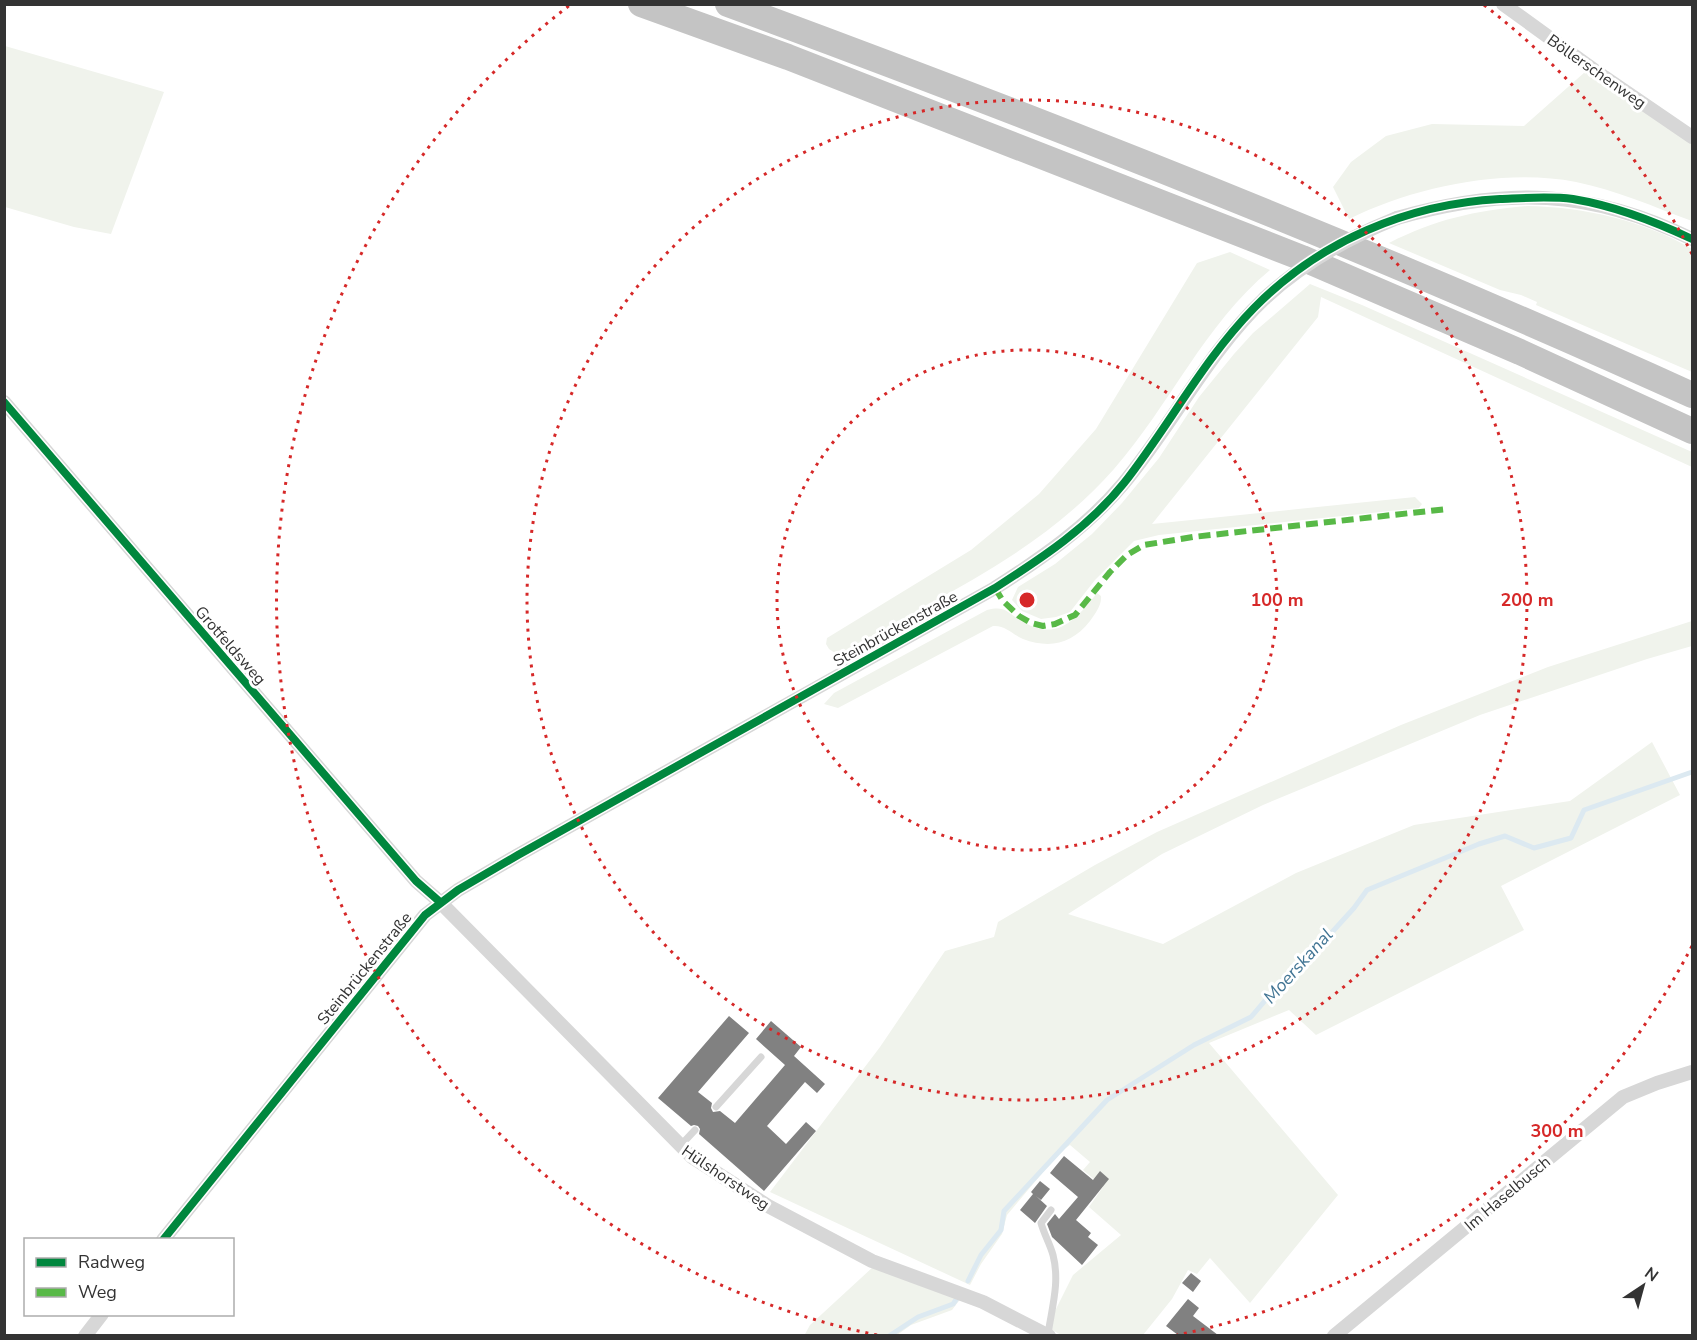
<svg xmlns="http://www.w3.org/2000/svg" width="1697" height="1340" font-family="'Nunito Sans',sans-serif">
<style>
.green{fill:#f0f3ec}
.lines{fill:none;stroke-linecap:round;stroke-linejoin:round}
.stream{stroke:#dce9f1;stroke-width:5}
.building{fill:#818181}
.service{stroke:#d7d7d7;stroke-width:7}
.minor{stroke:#d7d7d7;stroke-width:14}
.motorway{stroke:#c4c4c4;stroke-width:26}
.minor-bridge{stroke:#d7d7d7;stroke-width:14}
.quiet{stroke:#58b947;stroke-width:6;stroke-dasharray:12 6;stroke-linecap:butt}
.cycleway-casing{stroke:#fff;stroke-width:11}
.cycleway{stroke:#00873e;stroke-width:8}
.ring{fill:none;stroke:#d62828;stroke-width:3;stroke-dasharray:3 6}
.labels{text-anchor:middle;stroke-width:6;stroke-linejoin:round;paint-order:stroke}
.street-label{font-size:16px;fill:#333;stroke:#fff}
.water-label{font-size:18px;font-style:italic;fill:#427594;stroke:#fff}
.centre{fill:#d62828;stroke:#fff;stroke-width:3}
.ring-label{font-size:18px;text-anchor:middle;font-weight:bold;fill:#d62828;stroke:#fff;stroke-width:6;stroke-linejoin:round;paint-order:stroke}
</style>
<rect width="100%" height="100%" fill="#fff"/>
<path class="green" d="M 5,46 L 164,92 L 111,234 L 74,227 L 5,207 Z
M 1594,64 L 1692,133 L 1692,221 C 1654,207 1616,190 1576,182 C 1504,168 1414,187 1349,219 L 1333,187 L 1351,162 L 1386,136 L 1432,124 L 1524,126 Z
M 1527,206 C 1583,207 1643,220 1692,249 L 1692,372 L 1536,305 L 1537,302 L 1521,295 L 1500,290 L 1389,243 C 1437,219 1474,211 1527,206 Z
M 1230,252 L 1270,270 C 1204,325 1170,405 1114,469 C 1059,531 995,568 924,607 C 898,622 867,651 838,655 L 829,649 L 826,644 L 827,638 L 971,550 L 1039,494 L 1096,429 L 1197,263 Z
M 1310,284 L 1362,305 L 1692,452 L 1692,467 L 1321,297 L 1318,317 L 1152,524 L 1415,497 L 1422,504 L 1419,508 L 1159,535 L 1134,541 L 1095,580 L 1070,612 L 1056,617 L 1041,619 L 1022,611 L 1012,600 L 1018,587 L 1055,564 L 1092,534 L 1122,503 L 1159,458 L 1199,397 L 1234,354 L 1253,333 Z
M 1097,593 L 1101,596 C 1102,605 1095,614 1090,621 C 1072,644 1050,649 1023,639 C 1012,634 1005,625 993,626 L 838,708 L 824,704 L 834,693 L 987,610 C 1005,606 1005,611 1020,620 C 1056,643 1075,621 1097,593 Z
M 1692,621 L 1692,646 L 1647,659 L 1480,715 L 1263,805 L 1162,854 L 1068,914 L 1163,944 L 1296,873 L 1414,825 L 1570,801 L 1652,742 L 1680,795 L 1501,886 L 1524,930 L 1316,1035 L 1289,1010 L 1209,1043 L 1338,1195 L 1250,1303 L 1210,1258 L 1197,1274 L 1188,1270 L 1172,1299 L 1143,1335 L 1061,1335 L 1047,1327 L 1073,1275 L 1121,1235 L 1089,1207 L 1103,1187 L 1083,1170 L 1090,1162 L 1070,1145 L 1060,1152 L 1007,1215 L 1002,1234 L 981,1264 L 970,1285 L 770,1192 L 880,1047 L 945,951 L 994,937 L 998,922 L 1095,865 L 1157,832 L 1401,725 L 1548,667 Z
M 873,1267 L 962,1297 L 952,1310 L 911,1325 L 897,1335 L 804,1336 L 810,1325 Z"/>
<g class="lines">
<path class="stream" d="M 968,1281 L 981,1255 L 1001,1230 L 1004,1211 L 1107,1100 L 1194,1045 L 1251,1017 L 1285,977 L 1324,941 L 1354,908 L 1367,890 L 1479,844 L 1505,836 L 1534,848 L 1571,838 L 1584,810 L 1692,772
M 889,1336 L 918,1317 L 953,1304 L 958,1297"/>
</g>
<path class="building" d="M 729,1016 L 749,1033 L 698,1092 L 712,1103 L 711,1108 L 713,1112 L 720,1111 L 735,1123 L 785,1065 L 756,1039 L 771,1021 L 801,1047 L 794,1056 L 825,1084 L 817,1093 L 805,1082 L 767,1126 L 786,1144 L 806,1122 L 816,1131 L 764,1191 L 699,1134 L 700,1129 L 698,1126 L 694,1125 L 691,1126 L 658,1098 Z
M 1064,1156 L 1093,1180 L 1100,1171 L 1109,1179 L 1076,1220 L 1091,1233 L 1088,1237 L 1098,1245 L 1082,1265 L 1052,1237 L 1047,1224 L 1055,1214 L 1059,1219 L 1078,1197 L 1050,1173 Z
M 1040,1181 L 1050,1189 L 1041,1200 L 1036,1196 L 1047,1206 L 1035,1223 L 1020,1210 L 1033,1194 L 1031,1192 Z
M 1191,1273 L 1201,1281 L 1193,1292 L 1182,1283 Z
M 1188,1299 L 1199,1308 L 1193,1316 L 1218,1335 L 1178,1335 L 1166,1326 Z"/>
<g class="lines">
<path class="service" d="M 716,1107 L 761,1057
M 680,1146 L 695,1130
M 1048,1334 C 1052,1307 1060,1282 1053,1255 C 1050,1244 1044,1234 1041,1223 L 1051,1210"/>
<path class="minor" d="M 1503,4 L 1594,70 L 1692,137
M 1397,218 C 1506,187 1590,189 1692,239
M 4,402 L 416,881 L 440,902 L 692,1157 L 768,1206 L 872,1261 L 983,1302 L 1049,1336
M 163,1240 L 425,915 L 458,890 L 518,855 L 995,588 C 1042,558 1087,527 1123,484 C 1173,424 1208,352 1265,298
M 85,1336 L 102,1314
M 1334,1336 L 1623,1097 L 1657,1083 L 1692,1072"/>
<path class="motorway" d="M 641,4 L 788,57 L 1302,258 L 1520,352 L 1692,431
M 728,4 C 1054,124 1377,252 1692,395"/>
<path class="minor-bridge" d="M 1265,298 C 1304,262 1347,238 1397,218"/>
<path class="quiet" d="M 995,588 L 1003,601 L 1019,616 L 1031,623 L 1043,626 L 1055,624 L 1075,615 L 1110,572 L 1127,555 L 1144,545 L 1193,537 L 1447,509"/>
<g class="cycleway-casing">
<path id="cycleway" d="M 4,402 L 416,881 L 440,902
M 163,1240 L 425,915 L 458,890 L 518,855 L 995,588 C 1042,558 1089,527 1124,483 C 1169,426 1203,360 1254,308 C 1320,241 1407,204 1500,199 C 1524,198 1549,196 1573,199 C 1615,206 1654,221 1692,239"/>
</g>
<use href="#cycleway" class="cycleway"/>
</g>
<g class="ring">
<circle cx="1027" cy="600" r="250"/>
<circle cx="1027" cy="600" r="500"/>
<path d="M1692 946A750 750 0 0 1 1177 1335M877 1335A750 750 0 0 1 570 5M1484 5A750 750 0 0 1 1692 254"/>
</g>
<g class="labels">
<g class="street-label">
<text transform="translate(1597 71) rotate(35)" y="6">Böllerschenweg</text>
<text transform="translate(895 628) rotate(-29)" y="6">Steinbrückenstraße</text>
<text transform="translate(231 645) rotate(49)" y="6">Grotfeldsweg</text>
<text transform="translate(364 968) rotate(-51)" y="6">Steinbrückenstraße</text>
<text transform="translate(726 1177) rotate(34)" y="6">Hülshorstweg</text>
<text transform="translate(1507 1193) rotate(-40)" y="6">Im Haselbusch</text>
</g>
<g class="water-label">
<text transform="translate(1298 966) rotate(-48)" y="6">Moerskanal</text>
</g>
</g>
<circle cx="1027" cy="600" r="9" class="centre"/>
<g class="ring-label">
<text x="1277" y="606">100 m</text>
<text x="1527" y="606">200 m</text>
<text x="1557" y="1137">300 m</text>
</g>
<rect width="1697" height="1340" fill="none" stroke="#333333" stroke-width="12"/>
<rect x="24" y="1238" width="210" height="78" fill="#ffffff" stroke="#adadad" stroke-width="1.5"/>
<rect x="36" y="1258" width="30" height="9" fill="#00873e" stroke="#adadad" stroke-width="1.5"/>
<text x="78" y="1268" font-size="18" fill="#333333">Radweg</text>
<rect x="36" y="1288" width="30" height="9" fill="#58b947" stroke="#adadad" stroke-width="1.5"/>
<text x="78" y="1298" font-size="18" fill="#333333">Weg</text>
<g transform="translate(1643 1286) rotate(36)" stroke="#ffffff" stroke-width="4.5" paint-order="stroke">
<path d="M0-4.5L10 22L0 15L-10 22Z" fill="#333333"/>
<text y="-9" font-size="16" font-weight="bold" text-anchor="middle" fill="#333333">N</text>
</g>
</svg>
